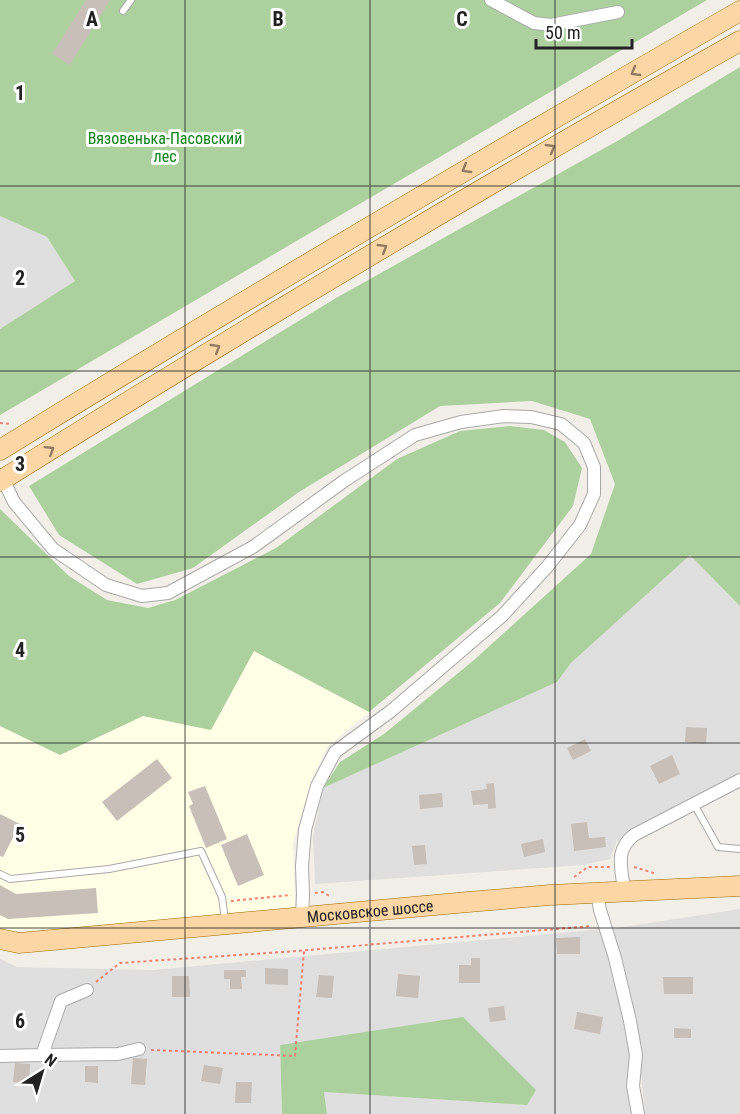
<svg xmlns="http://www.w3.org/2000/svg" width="740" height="1114" font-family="'Roboto Condensed',sans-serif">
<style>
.residential{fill:#e0dfdf}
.education{fill:#ffffe5}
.forest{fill:#add19e}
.building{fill:#c7bfb8}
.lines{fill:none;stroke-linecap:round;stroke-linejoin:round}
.lane-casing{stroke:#a9a9a9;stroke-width:8}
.street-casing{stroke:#a9a9a9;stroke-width:14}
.primary-casing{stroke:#a06b00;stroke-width:21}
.path{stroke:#fa8072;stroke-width:2;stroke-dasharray:3 3;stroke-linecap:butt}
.lane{stroke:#fff;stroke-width:6}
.street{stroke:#fff;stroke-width:12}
.primary{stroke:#fcd6a4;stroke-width:20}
.oneway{stroke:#8f7c63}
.grid{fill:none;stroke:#222;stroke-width:1.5;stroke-opacity:0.55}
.labels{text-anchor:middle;stroke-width:6;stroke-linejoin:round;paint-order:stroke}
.park-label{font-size:16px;fill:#0c8416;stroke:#fff}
.street-label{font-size:16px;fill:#222;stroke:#fff}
.grid-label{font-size:20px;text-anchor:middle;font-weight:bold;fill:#222;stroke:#fff;stroke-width:6;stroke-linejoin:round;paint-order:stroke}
</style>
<rect width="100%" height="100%" fill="#f2efe9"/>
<path class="residential" d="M 0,216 L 47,237 L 75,281 L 0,329 Z
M 690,554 L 740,606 L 740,775 L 617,841 L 610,859 L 583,865 L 315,884 L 313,836 L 323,788 L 557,682 L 571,663 Z
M 740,909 L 740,1114 L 645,1114 L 635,1018 L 611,929 Z
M 603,929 L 627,1027 L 634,1114 L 327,1114 L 324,1092 L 527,1105 L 280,1045 L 282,1114 L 0,1114 L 0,959 L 17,967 L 153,970 Z"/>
<path class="education" d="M 254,651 L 369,712 L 327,747 L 311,782 L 293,843 L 295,907 L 116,925 L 9,931 L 0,928 L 0,726 L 60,755 L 143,716 L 211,730 Z"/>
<path class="forest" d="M 0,0 L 707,0 L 0,415 L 0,329 L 75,281 L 47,237 L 0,216 Z
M 740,67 L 740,606 L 690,555 L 571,663 L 557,682 L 323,788 L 340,762 L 384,734 L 474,660 L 591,554 L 615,484 L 590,419 L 532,401 L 440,406 L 299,492 L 193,568 L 137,584 L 59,535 L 29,486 L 336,298 L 619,140 Z
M 510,426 L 544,430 L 565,442 L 582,468 L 573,506 L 500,603 L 369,712 L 254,651 L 211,730 L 143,716 L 60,755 L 0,726 L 0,509 L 69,576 L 107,600 L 148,608 L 175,600 L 276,548 L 397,459 L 460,431 Z
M 463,1017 L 536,1090 L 527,1105 L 324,1092 L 327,1114 L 282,1114 L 280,1045 Z"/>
<path class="building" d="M 86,0 L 110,0 L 70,65 L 52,54 Z
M 686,727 L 707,728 L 706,744 L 685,742 Z
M 585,739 L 591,751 L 573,760 L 567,748 Z
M 672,755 L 680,774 L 659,784 L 650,766 Z
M 157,759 L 172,778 L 117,821 L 102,802 Z
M 494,783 L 496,808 L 488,809 L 488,804 L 473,805 L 471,791 L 487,789 L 486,784 Z
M 205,786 L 227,839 L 206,848 L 189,806 L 193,804 L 188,792 Z
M 442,793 L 443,807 L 420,809 L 419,795 Z
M 0,814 L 20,824 L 3,857 L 0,856 Z
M 587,822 L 589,838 L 605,837 L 606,847 L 574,851 L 571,824 Z
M 247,834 L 264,875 L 238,886 L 221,845 Z
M 543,839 L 545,852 L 524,857 L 521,844 Z
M 425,845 L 427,864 L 414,865 L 412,846 Z
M 0,885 L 16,894 L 96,888 L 98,913 L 8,919 L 0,915 Z
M 580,937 L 580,954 L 557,954 L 556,938 Z
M 471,958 L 480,958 L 480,983 L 459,983 L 459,965 L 471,965 Z
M 265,968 L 288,969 L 288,985 L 265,984 Z
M 224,970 L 246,970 L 246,977 L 241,977 L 242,989 L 230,989 L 230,979 L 224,979 Z
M 398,974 L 420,976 L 418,998 L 396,996 Z
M 319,975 L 334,976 L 332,998 L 316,997 Z
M 172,976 L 189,976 L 190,997 L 172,997 Z
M 663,977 L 693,977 L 693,994 L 664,994 Z
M 504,1006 L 506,1020 L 490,1022 L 488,1008 Z
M 577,1012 L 603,1017 L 600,1034 L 574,1029 Z
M 674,1028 L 691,1029 L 691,1038 L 674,1038 Z
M 133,1058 L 147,1059 L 145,1085 L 131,1084 Z
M 15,1063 L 30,1064 L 29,1084 L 13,1082 Z
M 204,1065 L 223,1068 L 220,1084 L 201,1081 Z
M 85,1066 L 98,1066 L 98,1083 L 85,1082 Z
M 236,1082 L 252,1082 L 251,1103 L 235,1103 Z"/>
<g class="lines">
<g class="lane-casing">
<path id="lane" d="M 123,11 L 131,0
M 694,804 L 718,847 L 740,849
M 0,874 L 10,879 L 109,869 L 201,851 L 222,897 L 225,920"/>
</g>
<g class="street-casing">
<path id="street" d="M 491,0 L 534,23 L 551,25 L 618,12
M 1,475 L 14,502 L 53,549 L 106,585 L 142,596 L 168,593 L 253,547 L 344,481 L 415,435 L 461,422 L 504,416 L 531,417 L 561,424 L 584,443 L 594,467 L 594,494 L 580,525 L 547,567 L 502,616 L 391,711 L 335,752 L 317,786 L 305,830 L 302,866 L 303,894 L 302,918
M 624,891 C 622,868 614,851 634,835 L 740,780
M 597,893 L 600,910 L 615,958 L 630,1021 L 636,1055 L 633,1086 L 638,1114
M 42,1055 L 118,1054 L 139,1049
M 0,1056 L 42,1055 L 61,1001 L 87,990"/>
</g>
<g class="primary-casing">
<g id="primary">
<path d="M 0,450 C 244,300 491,154 740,11"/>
<path d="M 0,481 C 244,329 490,182 740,41"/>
<path id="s1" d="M 0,939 L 19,943 L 468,902 L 550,895 L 740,886"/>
</g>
</g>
<path class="path" d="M 0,423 L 12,424
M 634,867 L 657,874
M 574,877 L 588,867 L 610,867
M 315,893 L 323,892 L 331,897
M 231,901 L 291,895
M 96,982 L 120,963 L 283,952 L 592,926
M 151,1050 L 295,1056 L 304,951"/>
<use href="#lane" class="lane"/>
<use href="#street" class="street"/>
<use href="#primary" class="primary"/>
</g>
<defs><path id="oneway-chevron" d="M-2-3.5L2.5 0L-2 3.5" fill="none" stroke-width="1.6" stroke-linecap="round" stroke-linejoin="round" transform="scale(1.5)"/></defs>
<g class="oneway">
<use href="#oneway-chevron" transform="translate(635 72) rotate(150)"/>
<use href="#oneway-chevron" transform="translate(551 148) rotate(-30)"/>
<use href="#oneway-chevron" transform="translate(466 169) rotate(149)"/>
<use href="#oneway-chevron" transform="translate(383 248) rotate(-31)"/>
<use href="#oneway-chevron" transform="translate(216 348) rotate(-31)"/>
<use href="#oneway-chevron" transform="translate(50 450) rotate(-32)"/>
</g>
<path class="grid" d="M 185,0 L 185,1114M 370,0 L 370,1114M 555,0 L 555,1114M 0,186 L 740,186M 0,371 L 740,371M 0,557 L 740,557M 0,743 L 740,743M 0,928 L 740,928"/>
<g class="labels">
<g class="park-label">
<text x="165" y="144">Вязовенька-Пасовский<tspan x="165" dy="18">лес</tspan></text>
</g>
<g class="street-label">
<text dy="6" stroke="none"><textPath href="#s1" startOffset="372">Московское шоссе</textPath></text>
</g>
</g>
<g class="grid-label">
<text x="92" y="26">A</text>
<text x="278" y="26">B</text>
<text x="462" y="26">C</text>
<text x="20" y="100">1</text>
<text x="20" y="285">2</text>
<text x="20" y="471">3</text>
<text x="20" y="657">4</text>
<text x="20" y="842">5</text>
<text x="20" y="1028">6</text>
</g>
<g transform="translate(42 1072) rotate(37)" stroke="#ffffff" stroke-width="4.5" paint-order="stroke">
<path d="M0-4.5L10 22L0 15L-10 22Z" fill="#222222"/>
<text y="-9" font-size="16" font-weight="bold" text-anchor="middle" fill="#222222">N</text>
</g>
<path d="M536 39v9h96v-9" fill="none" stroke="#222222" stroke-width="3"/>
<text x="545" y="39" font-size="18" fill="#222222" stroke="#ffffff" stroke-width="4.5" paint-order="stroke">50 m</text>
</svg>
